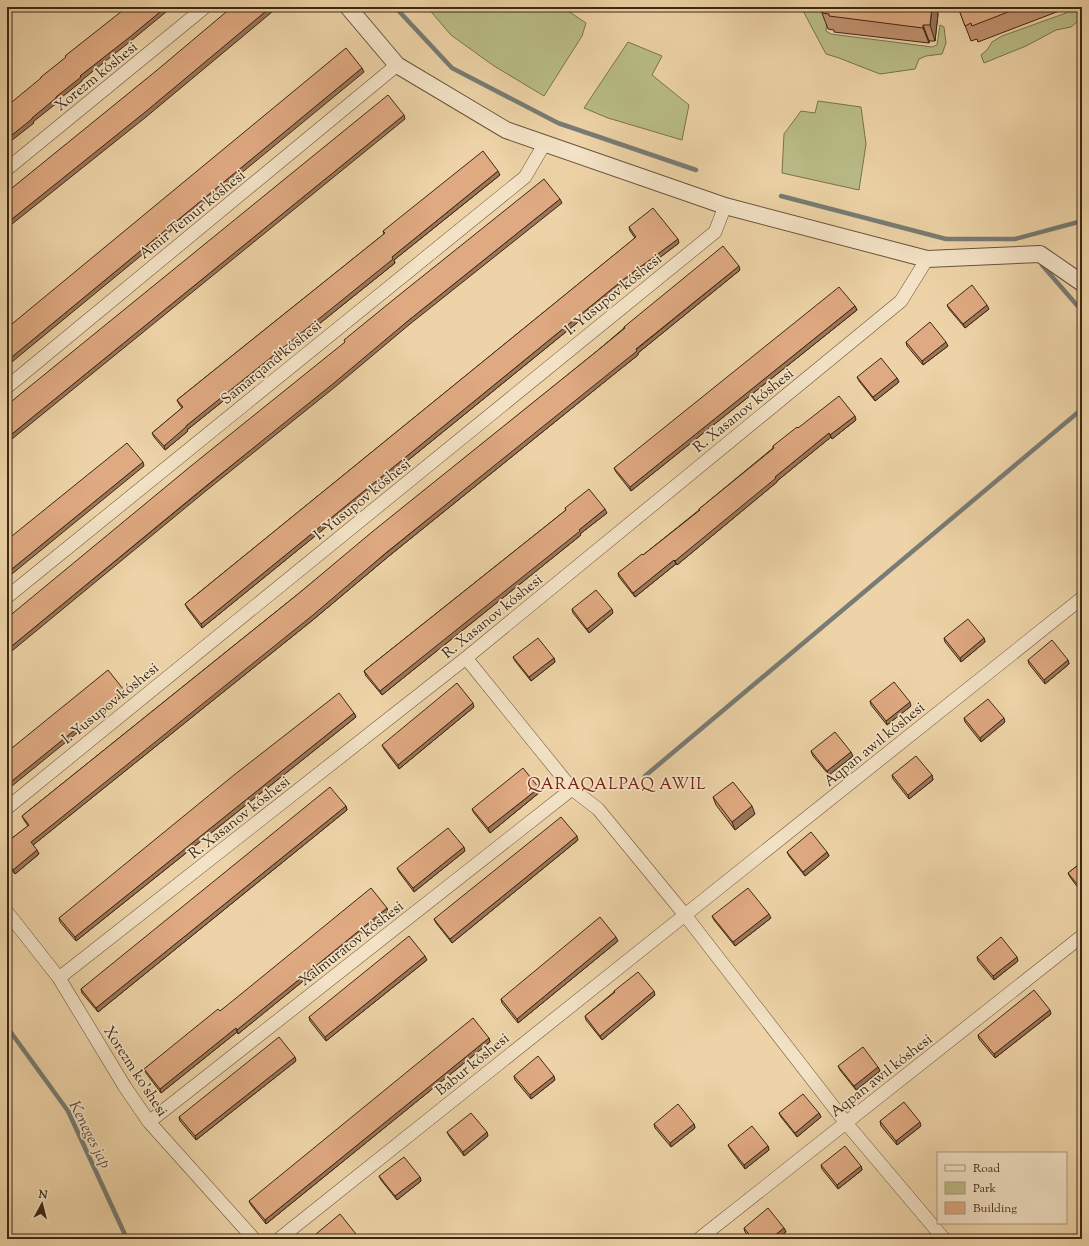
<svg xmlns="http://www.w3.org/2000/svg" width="1089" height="1246" font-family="'Sorts Mill Goudy',serif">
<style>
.green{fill:#b9bc86;stroke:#7b724d}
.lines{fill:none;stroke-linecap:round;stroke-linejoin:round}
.stream{stroke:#787c74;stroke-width:4.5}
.minor-casing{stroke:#695439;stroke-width:14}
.tertiary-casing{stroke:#695439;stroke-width:18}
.minor{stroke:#f3e2c6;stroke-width:13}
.tertiary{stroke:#f3e2c6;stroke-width:16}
.wall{fill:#c0916f;stroke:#3d2914}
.shaded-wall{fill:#9c765a;stroke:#3d2914}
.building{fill:#dfa981;stroke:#3d2914}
.labels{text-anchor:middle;stroke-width:3.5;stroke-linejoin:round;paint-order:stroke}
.street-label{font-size:15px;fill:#3d2914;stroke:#f3e2c6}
.neighbourhood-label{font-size:16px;letter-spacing:1px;fill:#7a1f14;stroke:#f3e2c6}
.water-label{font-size:16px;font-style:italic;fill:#564c3c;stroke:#f3e2c6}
</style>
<rect width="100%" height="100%" fill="#edd3a7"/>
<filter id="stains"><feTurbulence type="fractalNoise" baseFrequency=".005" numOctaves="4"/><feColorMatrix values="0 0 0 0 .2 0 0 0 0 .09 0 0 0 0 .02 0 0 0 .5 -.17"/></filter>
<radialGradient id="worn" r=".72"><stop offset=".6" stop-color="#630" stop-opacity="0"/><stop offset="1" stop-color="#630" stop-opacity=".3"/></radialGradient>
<path class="green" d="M 427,7 L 562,7 L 586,23 L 582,36 L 544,96 L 494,66 L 451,35 Z
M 801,7 L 828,7 L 826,31 L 831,34 L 932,47 L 937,45 L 940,25 L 944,27 L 946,43 L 942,54 L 926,56 L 919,59 L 915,69 L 880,74 L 839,58 L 826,54 Z
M 1075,7 L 1082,7 L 1082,18 L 1071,27 L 1056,30 L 1026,46 L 984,63 L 981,55 L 987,50 L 992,42 L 1002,36 L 1066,13 Z
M 628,42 L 662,56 L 652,75 L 689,105 L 682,140 L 608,118 L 584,108 Z
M 818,101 L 861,107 L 866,144 L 859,190 L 782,173 L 784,134 L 801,111 L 815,113 Z"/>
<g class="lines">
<path class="stream" d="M 395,7 L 452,68 L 558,123 L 696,170
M 781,196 L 946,239 L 1015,239 L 1082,221
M 1042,265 L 1082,311
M 645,776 L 1082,409
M 7,1027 L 68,1111 L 127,1239"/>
<g class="minor-casing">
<path id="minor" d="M 7,169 L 205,7
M 7,387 L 397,65
M 7,597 L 525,177 L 545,143
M 466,658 L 572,789 L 598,809 L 685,915 L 846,1123 L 944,1239
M 7,808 L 715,232 L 725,206
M 7,912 L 59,978 L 125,1087 L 149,1122 L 254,1239
M 59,978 L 466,658 L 901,301 L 927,259
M 149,1122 L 572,789
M 279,1239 L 1082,598
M 699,1239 L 1082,936"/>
</g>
<g class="tertiary-casing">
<path id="tertiary" d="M 348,7 L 397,65 L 506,130 L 725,206 L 927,259 L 1040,254 L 1082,283"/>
</g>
<use href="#minor" class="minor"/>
<use href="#tertiary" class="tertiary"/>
</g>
<path class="wall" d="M 823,7 L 936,7 L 938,14 L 935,41 L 929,41 L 929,43 L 834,32 L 834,30 L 828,29 L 822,13 Z
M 958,7 L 1067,7 L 1067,8 L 978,42 L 977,39 L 971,41 Z
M 500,175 L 394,260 L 395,263 L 187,430 L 188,431 L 165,450 L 154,437 L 152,433 L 182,408 L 179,404 L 177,400 L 384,234 L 383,231 Z
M 629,227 L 679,243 L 626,283 L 202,628 L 187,608 L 185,604 L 635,238 L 630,231 Z
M 740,270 L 638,353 L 638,355 L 613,375 L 389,556 L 314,619 L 33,845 L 39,854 L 15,874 L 7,864 L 7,842 L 28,826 L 24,820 L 22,816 L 298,594 L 597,351 L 624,328 L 624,327 Z
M 947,305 L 989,309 L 965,328 L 949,309 Z
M 855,306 L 857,310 L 631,491 L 616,472 L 614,468 Z
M 906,342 L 948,346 L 923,365 L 907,346 Z
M 857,377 L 897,378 L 899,382 L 875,401 L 859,381 Z
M 856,420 L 832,439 L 831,437 L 777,481 L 777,482 L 677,565 L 676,564 L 635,597 L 619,577 L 618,573 L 643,555 L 699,510 L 699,509 L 773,448 L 773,446 L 798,428 Z
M 565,508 L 607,513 L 580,534 L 581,535 L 382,695 L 366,676 L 364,671 L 566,510 Z
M 572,609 L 613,613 L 589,633 L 573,613 Z
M 944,638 L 984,638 L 985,642 L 961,662 L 945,642 Z
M 513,657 L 554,658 L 555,662 L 531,681 L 515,661 Z
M 1028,660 L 1068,660 L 1069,664 L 1045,684 L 1029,664 Z
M 870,701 L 911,706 L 887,725 L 871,705 Z
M 474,707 L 399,769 L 384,749 L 382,745 Z
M 354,713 L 356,717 L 76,941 L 60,922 L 59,918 Z
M 964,718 L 1005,722 L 981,742 L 965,722 Z
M 811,751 L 853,756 L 829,775 L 813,756 Z
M 892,775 L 932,775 L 933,780 L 909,799 L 893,779 Z
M 540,792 L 490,833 L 474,813 L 472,809 Z
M 713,797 L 755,814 L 735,830 L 716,805 Z
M 346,806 L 347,810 L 98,1012 L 82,993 L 81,989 Z
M 578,840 L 452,943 L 436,923 L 434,919 Z
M 465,851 L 414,892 L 399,872 L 397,868 Z
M 787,852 L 827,852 L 829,856 L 805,876 L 789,856 Z
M 1082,862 L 1082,893 L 1070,877 L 1068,873 Z
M 387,908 L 388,912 L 238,1034 L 237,1032 L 161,1093 L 146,1073 L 144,1069 L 220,1011 Z
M 712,916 L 771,918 L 735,946 L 714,920 Z
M 618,941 L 518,1023 L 502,1003 L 501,999 Z
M 977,957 L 1018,961 L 994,980 L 978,961 Z
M 427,960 L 326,1041 L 310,1021 L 309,1017 Z
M 614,991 L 655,995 L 602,1040 L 586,1020 L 585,1016 L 614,992 Z
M 1051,1014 L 995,1058 L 979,1039 L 978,1035 Z
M 489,1038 L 490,1042 L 266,1224 L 251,1205 L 249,1201 Z
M 296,1061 L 196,1140 L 180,1121 L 179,1117 Z
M 838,1066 L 878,1067 L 880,1071 L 856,1090 L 840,1070 Z
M 514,1076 L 555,1080 L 531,1099 L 515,1080 Z
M 779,1113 L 819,1113 L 821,1117 L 797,1137 L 781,1117 Z
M 880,1121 L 921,1126 L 897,1145 L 881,1126 Z
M 654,1124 L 694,1124 L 695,1128 L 671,1147 L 655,1128 Z
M 447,1132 L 488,1136 L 464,1156 L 449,1136 Z
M 728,1145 L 768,1146 L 769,1150 L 745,1169 L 730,1149 Z
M 821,1165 L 861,1166 L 862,1170 L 838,1189 L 822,1169 Z
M 379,1176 L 420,1177 L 421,1181 L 397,1200 L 381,1180 Z
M 744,1228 L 784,1228 L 786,1232 L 777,1239 L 751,1239 L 745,1232 Z"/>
<path class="shaded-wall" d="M 166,7 L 172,7 L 132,40 L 82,80 L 82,81 L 57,101 L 58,102 L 33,122 L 34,123 L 7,144 L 7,139 L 56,97 L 80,76 Z
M 271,7 L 278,7 L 146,117 L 7,228 L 7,223 Z
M 932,7 L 936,7 L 938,14 L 935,41 L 930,25 Z
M 923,25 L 929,41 L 929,43 L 923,28 Z
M 362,68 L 364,72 L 7,366 L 7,361 Z
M 404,115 L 405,119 L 7,443 L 7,438 Z
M 498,171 L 500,175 L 394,260 L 395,263 L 187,430 L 188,431 L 165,450 L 164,446 L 186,426 L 392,257 Z
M 560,199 L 562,203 L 410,324 L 335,387 L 207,490 L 7,655 L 7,650 L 409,320 Z
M 678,239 L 679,243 L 626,283 L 202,628 L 201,624 L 624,279 Z
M 739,266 L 740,270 L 638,353 L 638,355 L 613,375 L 389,556 L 314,619 L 32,846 L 31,842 Z
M 987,305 L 989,309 L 965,328 L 963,324 Z
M 855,306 L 857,310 L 631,491 L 630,487 Z
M 946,342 L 948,346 L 923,365 L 922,361 Z
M 897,378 L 899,382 L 875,401 L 873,397 Z
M 855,416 L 856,420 L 832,439 L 830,435 Z
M 829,433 L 831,437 L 777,481 L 777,482 L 677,565 L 675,561 L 775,477 Z
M 143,462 L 144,466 L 7,578 L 7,573 Z
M 605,509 L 607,513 L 580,534 L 581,535 L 382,695 L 380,691 Z
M 674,560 L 676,564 L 635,597 L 633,593 Z
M 612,609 L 613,613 L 589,633 L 587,629 Z
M 984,638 L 985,642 L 961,662 L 960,658 Z
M 554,658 L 555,662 L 531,681 L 529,677 Z
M 1068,660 L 1069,664 L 1045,684 L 1044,680 Z
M 124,690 L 125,694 L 7,790 L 7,785 Z
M 910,702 L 911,706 L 887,725 L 886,721 Z
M 473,703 L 474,707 L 399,769 L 398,765 Z
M 354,713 L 356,717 L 76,941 L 75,937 Z
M 1004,718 L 1005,722 L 981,742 L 980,738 Z
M 851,752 L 853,756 L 829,775 L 827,771 Z
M 932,775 L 933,780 L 909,799 L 908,795 Z
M 539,788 L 540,792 L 490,833 L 488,828 Z
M 346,806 L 347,810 L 98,1012 L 96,1008 Z
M 752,806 L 755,814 L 735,830 L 732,822 Z
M 577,836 L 578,840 L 452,943 L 450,939 Z
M 464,847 L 465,851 L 414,892 L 413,888 Z
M 37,850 L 39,854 L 15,874 L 13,870 Z
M 827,852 L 829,856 L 805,876 L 803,872 Z
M 387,908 L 388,912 L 238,1034 L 237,1030 Z
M 769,914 L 771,918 L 735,946 L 733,942 Z
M 616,937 L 618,941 L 518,1023 L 517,1019 Z
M 425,956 L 427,960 L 326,1041 L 325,1037 Z
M 1017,957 L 1018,961 L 994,980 L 993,976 Z
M 654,991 L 655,995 L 602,1040 L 600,1036 Z
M 1050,1010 L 1051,1014 L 995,1058 L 994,1054 Z
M 236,1028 L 237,1032 L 161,1093 L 160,1089 Z
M 489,1038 L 490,1042 L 266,1224 L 265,1220 Z
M 295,1057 L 296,1061 L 196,1140 L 195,1136 Z
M 878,1067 L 880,1071 L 856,1090 L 854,1086 Z
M 554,1076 L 555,1080 L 531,1099 L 530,1095 Z
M 819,1113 L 821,1117 L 797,1137 L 795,1133 Z
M 920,1122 L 921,1126 L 897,1145 L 896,1141 Z
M 694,1124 L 695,1128 L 671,1147 L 670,1143 Z
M 487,1132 L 488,1136 L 464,1156 L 463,1152 Z
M 768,1146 L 769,1150 L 745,1169 L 744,1165 Z
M 861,1166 L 862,1170 L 838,1189 L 837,1185 Z
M 420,1177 L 421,1181 L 397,1200 L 395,1196 Z
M 784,1228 L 786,1232 L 777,1239 L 770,1239 Z
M 356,1234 L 358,1238 L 356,1239 L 350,1239 Z"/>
<path class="building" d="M 127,7 L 166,7 L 131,36 L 80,76 L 81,77 L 56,97 L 56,98 L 32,118 L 32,119 L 7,139 L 7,106 L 41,78 L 41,77 L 66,57 L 65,56 Z
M 232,7 L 271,7 L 144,113 L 7,223 L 7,192 L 156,71 Z
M 823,7 L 932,7 L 930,25 L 923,25 L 923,28 L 829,16 L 829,14 L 822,13 Z
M 958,7 L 1021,7 L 972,26 L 971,23 L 965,26 Z
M 346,48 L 362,68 L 7,361 L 7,328 Z
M 388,95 L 404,115 L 7,438 L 7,405 Z
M 483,151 L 498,171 L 392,257 L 393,259 L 186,426 L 186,427 L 164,446 L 152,433 L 183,407 L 177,400 L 385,233 L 383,231 Z
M 544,179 L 560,199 L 409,320 L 334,383 L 206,486 L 7,650 L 7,618 L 191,466 L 345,342 L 344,340 L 393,300 Z
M 653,208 L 678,239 L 624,279 L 201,624 L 185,604 L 636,237 L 629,227 Z
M 723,246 L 739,266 L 636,349 L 637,351 L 612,371 L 387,552 L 313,615 L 31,842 L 37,850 L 13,870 L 7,862 L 7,842 L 29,825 L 22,816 L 298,594 L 372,532 L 597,351 L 625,328 L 624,327 Z
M 972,285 L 987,305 L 963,324 L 947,305 Z
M 839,287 L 855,306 L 630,487 L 614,468 Z
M 930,322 L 946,342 L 922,361 L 906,342 Z
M 881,358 L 897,378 L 873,397 L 857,377 Z
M 839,396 L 855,416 L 830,435 L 829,433 L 775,477 L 776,478 L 675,561 L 674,560 L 633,593 L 618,573 L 642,554 L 643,555 L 700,510 L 699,509 L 774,448 L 773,446 L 797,427 L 798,428 Z
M 127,443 L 143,462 L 7,573 L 7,540 Z
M 589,489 L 605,509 L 579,530 L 580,531 L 380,691 L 364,671 L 566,510 L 565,508 Z
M 596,590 L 612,609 L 587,629 L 572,609 Z
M 968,619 L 984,638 L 960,658 L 944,638 Z
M 538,638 L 554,658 L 529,677 L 513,657 Z
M 1052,640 L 1068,660 L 1044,680 L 1028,660 Z
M 108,670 L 124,690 L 7,785 L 7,752 Z
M 894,682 L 910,702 L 886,721 L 870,701 Z
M 457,683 L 473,703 L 398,765 L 382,745 Z
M 339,693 L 354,713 L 75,937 L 59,918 L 234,775 Z
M 988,699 L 1004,718 L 980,738 L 964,718 Z
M 835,732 L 851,752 L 827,771 L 811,751 Z
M 916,756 L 932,775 L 908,795 L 892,775 Z
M 523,768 L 539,788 L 488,828 L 472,809 Z
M 733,782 L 752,806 L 732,822 L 713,797 Z
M 330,787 L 346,806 L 96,1008 L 81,989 Z
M 561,817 L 577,836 L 450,939 L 434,919 Z
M 448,828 L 464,847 L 413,888 L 397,868 Z
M 811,832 L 827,852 L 803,872 L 787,852 Z
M 1082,862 L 1082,890 L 1068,873 Z
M 371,888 L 387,908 L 237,1030 L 236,1028 L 160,1089 L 144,1069 L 218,1009 L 220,1011 L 246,990 Z
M 748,888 L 769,914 L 733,942 L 712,916 Z
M 600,917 L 616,937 L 517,1019 L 501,999 Z
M 409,936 L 425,956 L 325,1037 L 309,1017 Z
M 1001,937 L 1017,957 L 993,976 L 977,957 Z
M 638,972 L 654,991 L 600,1036 L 585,1016 L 615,992 L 614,991 Z
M 1034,990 L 1050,1010 L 994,1054 L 978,1035 Z
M 473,1018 L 489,1038 L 265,1220 L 249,1201 Z
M 279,1037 L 295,1057 L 195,1136 L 179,1117 Z
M 863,1047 L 878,1067 L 854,1086 L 838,1066 Z
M 538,1056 L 554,1076 L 530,1095 L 514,1076 Z
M 803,1094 L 819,1113 L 795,1133 L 779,1113 Z
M 904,1102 L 920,1122 L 896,1141 L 880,1121 Z
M 678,1104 L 694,1124 L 670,1143 L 654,1124 Z
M 471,1113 L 487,1132 L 463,1152 L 447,1132 Z
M 752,1126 L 768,1146 L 744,1165 L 728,1145 Z
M 845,1146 L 861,1166 L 837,1185 L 821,1165 Z
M 404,1157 L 420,1177 L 395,1196 L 379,1176 Z
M 768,1208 L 784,1228 L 770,1239 L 753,1239 L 744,1228 Z
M 340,1214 L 356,1234 L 350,1239 L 310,1239 Z
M 623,1235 L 626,1239 L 618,1239 Z"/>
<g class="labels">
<g class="street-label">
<text transform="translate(96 76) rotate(-39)" y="5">Xorezm kóshesi</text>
<text transform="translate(192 214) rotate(-39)" y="5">Amir Temur kóshesi</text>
<text transform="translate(613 294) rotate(-39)" y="5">I. Yusupov kóshesi</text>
<text transform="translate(271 362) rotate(-39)" y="5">Samarqand kóshesi</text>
<text transform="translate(743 410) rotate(-39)" y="5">R. Xasanov kóshesi</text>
<text transform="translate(362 499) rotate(-39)" y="5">I. Yusupov kóshesi</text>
<text transform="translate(492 616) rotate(-39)" y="5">R. Xasanov kóshesi</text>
<text transform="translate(110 703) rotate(-39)" y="5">I. Yusupov kóshesi</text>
<text transform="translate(874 744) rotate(-39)" y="5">Aqpan awıl kóshesi</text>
<text transform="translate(239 817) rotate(-38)" y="5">R. Xasanov kóshesi</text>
<text transform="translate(351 943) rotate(-38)" y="5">Xalmuratov kóshesi</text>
<text transform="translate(472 1064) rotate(-39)" y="5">Babur kóshesi</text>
<text transform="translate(136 1071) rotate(57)" y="5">Xorezm ko'shesi</text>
<text transform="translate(881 1075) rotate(-38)" y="5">Aqpan awıl kóshesi</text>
</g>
<g class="neighbourhood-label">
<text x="617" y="789">QARAQALPAQ AWIL</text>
</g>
<g class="water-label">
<text transform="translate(91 1134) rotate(63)" y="6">Keneges jap</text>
</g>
</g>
<rect width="1089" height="1246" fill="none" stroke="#edd3a7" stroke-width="24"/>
<rect x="8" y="8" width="1073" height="1230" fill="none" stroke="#3d2914" stroke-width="2"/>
<rect x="12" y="12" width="1065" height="1222" fill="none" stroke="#3d2914"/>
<rect x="937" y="1152" width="130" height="72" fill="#f3e2c6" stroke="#aa987f"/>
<rect x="945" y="1165" width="20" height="6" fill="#f3e2c6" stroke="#aa987f"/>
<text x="973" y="1172" font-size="12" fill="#3d2914">Road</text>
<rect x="945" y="1182" width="20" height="12" fill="#b9bc86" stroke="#aa987f"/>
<text x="973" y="1192" font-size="12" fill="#3d2914">Park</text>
<rect x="945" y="1202" width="20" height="12" fill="#dfa981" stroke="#aa987f"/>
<text x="973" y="1212" font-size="12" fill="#3d2914">Building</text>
<g transform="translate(42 1204) rotate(7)" stroke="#f3e2c6" stroke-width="3" paint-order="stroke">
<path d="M0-3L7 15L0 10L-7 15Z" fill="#3d2914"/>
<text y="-6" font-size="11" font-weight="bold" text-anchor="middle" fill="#3d2914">N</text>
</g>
<rect width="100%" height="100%" filter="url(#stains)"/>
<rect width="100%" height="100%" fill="url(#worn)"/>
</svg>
